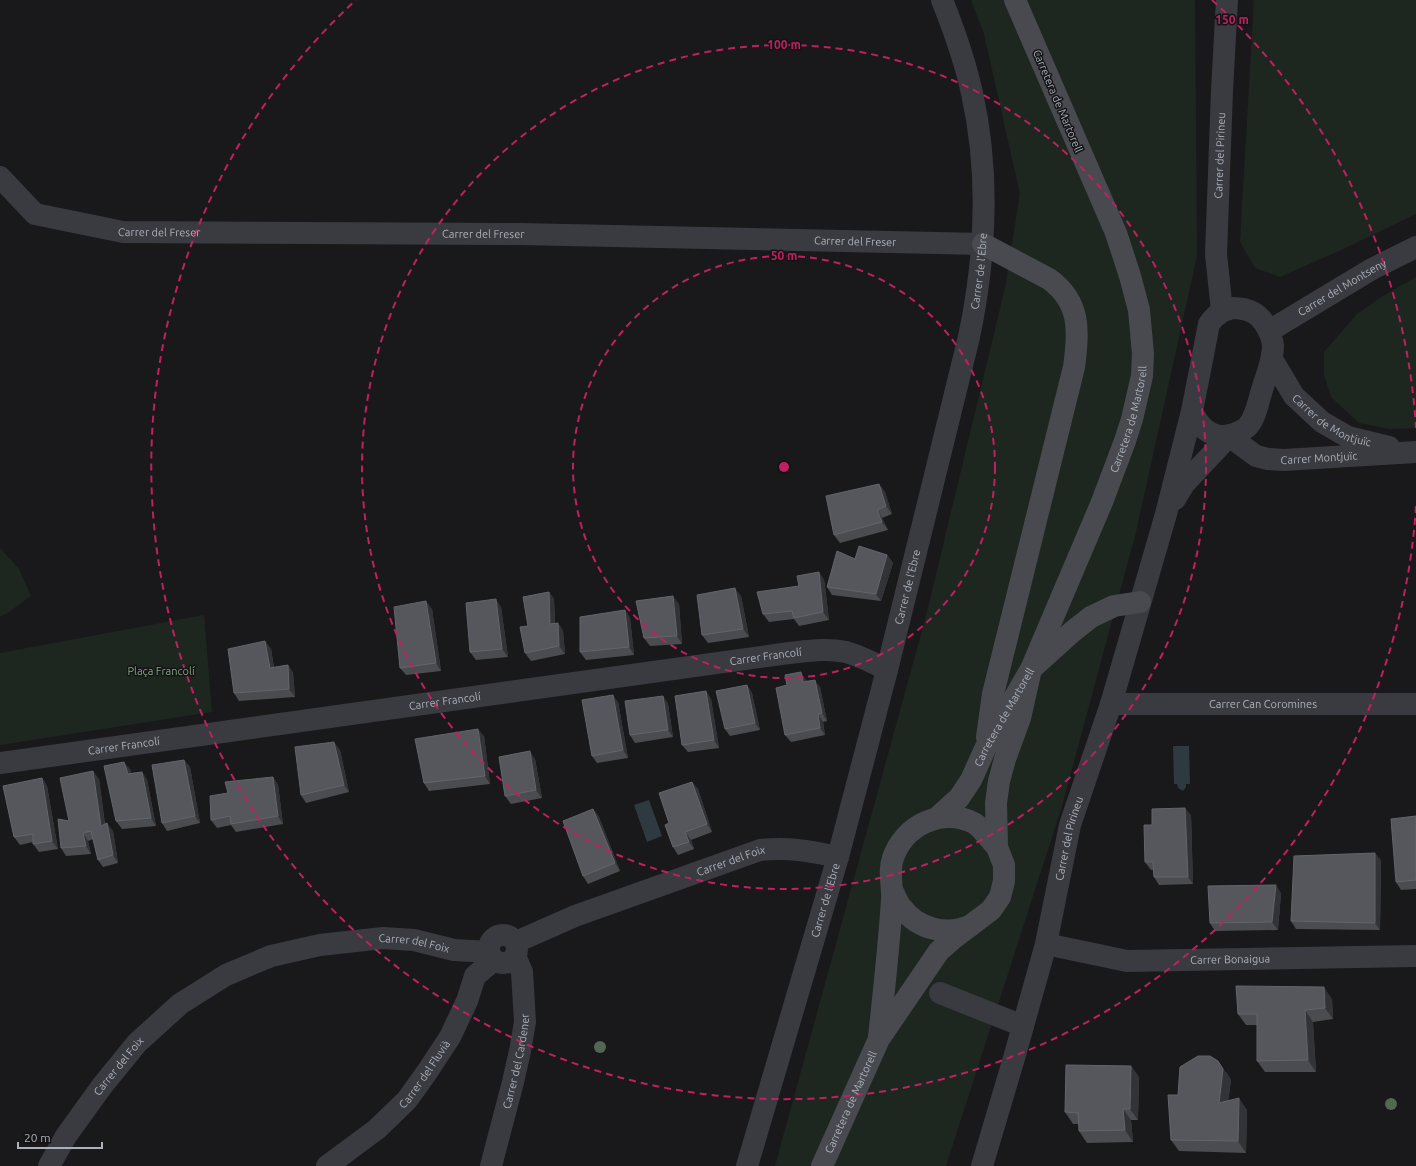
<svg xmlns="http://www.w3.org/2000/svg" width="1416" height="1166" font-family="Ubuntu,sans-serif">
<style>
.green{fill:#1e271f}
.water{fill:#2e3940}
.lines{fill:none;stroke-linecap:round;stroke-linejoin:round}
.street{stroke:#3a3b40;stroke-width:22}
.secondary{stroke:#484a50;stroke-width:22}
.tree{fill:#536753}
.wall{fill:#4a4c50}
.shaded-wall{fill:#323336}
.building{fill:#55575c;stroke:#62656a}
.ring{fill:none;stroke:#c12060;stroke-width:2;stroke-dasharray:7 5}
.labels{text-anchor:middle;stroke-width:3;stroke-linejoin:round;paint-order:stroke}
.street-label{font-size:11px;fill:#abb1bb;stroke:#141416}
.park-label{font-size:11px;fill:#82a781;stroke:#141416}
.centre{fill:#c12060;stroke:#141416;stroke-width:2}
.ring-label{font-size:12px;text-anchor:middle;font-weight:bold;fill:#c12060;stroke:#141416;stroke-width:3;stroke-linejoin:round;paint-order:stroke}
</style>
<rect width="100%" height="100%" fill="#19191b"/>
<path class="green" d="M 971,0 L 1195,0 L 1197,256 L 1136,532 L 1062,806 L 946,1166 L 775,1166 L 926,616 L 1005,288 L 1020,194 L 984,34 Z
M 1254,0 L 1416,0 L 1416,214 L 1339,251 L 1280,277 L 1255,268 L 1240,242 Z
M 1416,277 L 1416,428 L 1389,429 L 1359,423 L 1331,397 L 1324,375 L 1324,352 L 1357,314 L 1381,297 Z
M 0,548 L 19,569 L 31,596 L 9,612 L 0,617 Z
M 204,615 L 212,712 L 0,745 L 0,653 Z"/>
<path class="water" d="M 1173,746 L 1189,746 L 1190,784 L 1186,784 L 1186,787 L 1183,791 L 1178,788 L 1177,784 L 1174,784 Z
M 649,800 L 662,836 L 647,842 L 634,805 Z"/>
<g class="lines">
<g class="street">
<path id="s1" d="M 0,177 L 35,214 L 123,232 L 520,234 L 983,244"/>
<path d="M 1233,308 C 1240,308 1247,309 1254,313 C 1264,319 1272,334 1273,346 C 1273,361 1266,376 1262,390 C 1258,402 1256,418 1247,427 C 1244,430 1239,432 1234,434 C 1214,441 1200,429 1192,411 L 1209,324 C 1216,314 1222,311 1233,308 Z"/>
<path id="s2" d="M 1222,311 L 1216,254 L 1222,91 L 1227,0"/>
<path id="s3" d="M 1269,331 L 1372,269 L 1416,247"/>
<path id="s4" d="M 1272,359 L 1294,396 L 1322,422 L 1348,437 L 1389,447"/>
<path id="s5" d="M 1229,436 L 1256,456 L 1268,459 L 1284,460 L 1416,452"/>
<path d="M 1175,499 L 1184,484 L 1229,436"/>
<path id="s6" d="M 1111,704 L 1416,704"/>
<path id="s7" d="M 0,763 L 789,653 C 808,651 827,648 846,652 C 860,656 874,663 887,670"/>
<circle cx="503" cy="949" r="14"/>
<path id="s8" d="M 516,942 L 575,916 L 760,850 C 789,847 810,851 838,857"/>
<path id="s9" d="M 1046,944 L 1127,961 L 1416,956"/>
<path d="M 940,993 L 1023,1026"/>
<path id="s10" d="M 49,1166 L 66,1136 L 102,1086 L 137,1043 L 180,1004 L 226,975 L 271,956 L 320,945 L 383,938 L 414,940 L 454,950 L 489,952"/>
<path id="s11" d="M 327,1166 L 377,1129 L 407,1100 L 427,1072 L 450,1037 L 467,1001 L 475,976 L 494,960"/>
<path id="s12" d="M 491,1166 L 513,1082 L 520,1051 L 525,1022 L 522,972 L 515,956"/>
<path id="s13" d="M 747,1166 L 838,857 L 887,670 L 969,337 C 986,256 990,174 972,93 C 965,61 954,30 942,0"/>
<path id="s14" d="M 982,1166 L 1014,1058 L 1046,944 L 1070,825 L 1111,704 L 1166,514 L 1192,411"/>
</g>
<g class="secondary">
<path d="M 983,244 L 1049,279 C 1081,302 1079,332 1074,367 L 993,694 L 987,737"/>
<path id="s15" d="M 938,817 L 959,798 L 971,780 L 985,749 L 1031,669 L 1102,502 L 1125,441 L 1132,419 L 1142,376 L 1143,354 L 1139,310 L 1130,276 L 1116,233 L 1015,0"/>
<path d="M 893,892 C 896,897 898,904 902,908 C 918,929 946,936 970,926"/>
<path d="M 879,1037 C 884,991 889,946 892,900 C 893,886 888,872 893,858 C 904,825 942,807 974,823 C 981,827 991,841 997,847"/>
<path id="s16" d="M 822,1166 L 879,1039 L 939,951 L 954,938 L 991,910 L 1000,897 L 1004,881 L 1004,865 L 997,847 L 996,803 L 999,781 L 1005,759 L 1020,718 L 1031,669 L 1072,632 L 1091,617 L 1114,606 L 1140,602"/>
</g>
</g>
<g class="tree">
<circle cx="600" cy="1047" r="6"/>
<circle cx="1391" cy="1104" r="6"/>
</g>
<path class="wall" d="M 879,484 L 885,492 L 892,514 L 882,518 L 888,530 L 840,543 L 834,535 Z
M 887,555 L 893,563 L 881,601 L 832,595 L 827,587 Z
M 824,579 L 829,620 L 799,626 L 794,619 L 769,622 L 763,614 L 799,586 Z
M 549,592 L 554,599 L 555,623 L 558,623 L 563,631 L 565,654 L 531,661 L 525,653 L 528,626 Z
M 741,596 L 749,637 L 708,643 L 702,635 Z
M 679,604 L 682,644 L 650,646 L 644,638 Z
M 501,607 L 508,657 L 476,660 L 470,652 Z
M 432,609 L 441,671 L 406,675 L 400,668 Z
M 625,610 L 630,618 L 634,655 L 586,660 L 580,652 Z
M 265,641 L 271,649 L 274,667 L 288,665 L 293,673 L 295,697 L 239,701 L 234,693 Z
M 806,680 L 807,681 L 820,687 L 827,721 L 823,722 L 825,735 L 791,742 L 785,735 L 787,685 Z
M 747,685 L 752,693 L 760,730 L 730,736 L 725,729 Z
M 706,691 L 711,699 L 719,748 L 688,752 L 682,745 Z
M 663,696 L 668,704 L 673,737 L 635,743 L 630,735 Z
M 618,702 L 628,758 L 597,763 L 592,756 Z
M 484,736 L 490,784 L 429,791 L 424,783 Z
M 340,750 L 349,792 L 306,803 L 301,795 Z
M 535,759 L 542,798 L 511,804 L 505,796 Z
M 184,760 L 190,767 L 200,823 L 167,831 L 162,823 Z
M 130,769 L 131,773 L 142,772 L 147,780 L 156,826 L 122,829 L 116,821 Z
M 273,777 L 278,785 L 283,824 L 236,832 L 231,825 L 217,828 L 211,820 L 228,793 Z
M 42,778 L 47,786 L 58,849 L 39,852 L 33,844 L 33,842 L 20,845 L 14,837 Z
M 99,779 L 105,824 L 113,831 L 118,863 L 103,867 L 98,860 L 93,839 L 88,841 L 91,854 L 66,856 L 61,848 L 69,821 Z
M 692,782 L 698,789 L 712,832 L 691,840 L 694,849 L 678,855 L 673,847 L 669,823 Z
M 593,809 L 599,817 L 620,871 L 588,884 L 583,876 Z
M 1191,815 L 1193,884 L 1159,885 L 1154,877 L 1153,870 L 1151,870 L 1145,862 L 1152,825 Z
M 1416,816 L 1416,889 L 1401,890 L 1396,882 Z
M 1381,860 L 1380,930 L 1296,929 L 1291,921 Z
M 1281,893 L 1278,930 L 1215,931 L 1210,923 Z
M 1332,999 L 1333,1019 L 1313,1022 L 1316,1072 L 1265,1072 L 1257,1061 L 1257,1025 L 1246,1025 L 1238,1014 Z
M 1131,1066 L 1139,1077 L 1138,1120 L 1131,1120 L 1133,1142 L 1087,1143 L 1079,1131 L 1079,1124 L 1073,1124 L 1065,1112 Z
M 1226,1072 L 1231,1080 L 1228,1101 L 1247,1110 L 1246,1153 L 1179,1151 L 1171,1140 L 1178,1095 Z"/>
<path class="shaded-wall" d="M 879,484 L 885,492 L 892,514 L 886,506 Z
M 877,510 L 882,518 L 888,530 L 882,522 Z
M 887,555 L 893,563 L 881,601 L 876,594 Z
M 819,572 L 824,579 L 829,620 L 823,612 Z
M 735,588 L 741,596 L 749,637 L 743,629 Z
M 549,592 L 554,599 L 555,631 L 550,624 Z
M 673,596 L 679,604 L 682,644 L 677,636 Z
M 496,599 L 501,607 L 508,657 L 502,649 Z
M 426,601 L 432,609 L 441,671 L 436,663 Z
M 625,610 L 630,618 L 634,655 L 629,647 Z
M 558,623 L 563,631 L 565,654 L 559,646 Z
M 265,641 L 271,649 L 275,676 L 270,668 Z
M 288,665 L 293,673 L 295,697 L 289,689 Z
M 801,672 L 806,680 L 809,690 L 803,682 Z
M 815,680 L 820,687 L 827,721 L 822,713 Z
M 747,685 L 752,693 L 760,730 L 755,723 Z
M 706,691 L 711,699 L 719,748 L 714,740 Z
M 613,695 L 618,702 L 628,758 L 623,750 Z
M 663,696 L 668,704 L 673,737 L 668,730 Z
M 818,714 L 823,722 L 825,735 L 820,728 Z
M 478,729 L 484,736 L 490,784 L 485,776 Z
M 334,742 L 340,750 L 349,792 L 344,785 Z
M 530,751 L 535,759 L 542,798 L 536,790 Z
M 184,760 L 190,767 L 200,823 L 195,816 Z
M 124,762 L 130,769 L 133,781 L 128,774 Z
M 93,771 L 99,779 L 106,834 L 101,826 Z
M 142,772 L 147,780 L 156,826 L 151,818 Z
M 273,777 L 278,785 L 283,824 L 278,816 Z
M 42,778 L 47,786 L 58,849 L 52,841 Z
M 692,782 L 698,789 L 712,832 L 707,824 Z
M 1185,808 L 1191,815 L 1193,884 L 1188,877 Z
M 593,809 L 599,817 L 620,871 L 615,863 Z
M 107,823 L 113,831 L 118,863 L 113,855 Z
M 685,832 L 691,840 L 694,849 L 689,842 Z
M 83,833 L 88,841 L 91,854 L 86,846 Z
M 1375,853 L 1381,860 L 1380,930 L 1375,923 Z
M 1276,885 L 1281,893 L 1278,930 L 1272,922 Z
M 1324,987 L 1332,999 L 1333,1019 L 1325,1008 Z
M 1305,1010 L 1313,1022 L 1316,1072 L 1308,1060 Z
M 1218,1061 L 1231,1080 L 1227,1115 L 1219,1103 Z
M 1131,1066 L 1139,1077 L 1138,1120 L 1130,1109 Z
M 1239,1098 L 1247,1110 L 1246,1153 L 1238,1141 Z
M 1123,1109 L 1131,1120 L 1133,1142 L 1125,1130 Z"/>
<path class="building" d="M 879,484 L 886,506 L 877,510 L 882,522 L 834,535 L 826,496 Z
M 859,546 L 887,555 L 876,594 L 827,587 L 837,551 L 855,559 Z
M 819,572 L 823,612 L 794,618 L 792,611 L 763,614 L 757,592 L 799,586 L 797,576 Z
M 735,588 L 743,629 L 702,635 L 697,595 Z
M 549,592 L 550,624 L 558,623 L 559,646 L 525,653 L 520,627 L 528,626 L 523,597 Z
M 673,596 L 677,636 L 644,638 L 636,601 Z
M 496,599 L 502,649 L 470,652 L 466,603 Z
M 426,601 L 436,663 L 400,668 L 394,607 Z
M 625,610 L 629,647 L 580,652 L 580,617 Z
M 265,641 L 270,668 L 288,665 L 289,689 L 234,693 L 228,649 Z
M 801,672 L 803,682 L 815,680 L 822,713 L 818,714 L 820,728 L 785,735 L 776,688 L 787,685 L 785,675 Z
M 747,685 L 755,723 L 725,729 L 716,691 Z
M 706,691 L 714,740 L 682,745 L 675,696 Z
M 613,695 L 623,750 L 592,756 L 582,700 Z
M 663,696 L 668,730 L 630,735 L 625,701 Z
M 478,729 L 485,776 L 424,783 L 415,739 Z
M 334,742 L 344,785 L 301,795 L 295,747 Z
M 530,751 L 536,790 L 505,796 L 499,757 Z
M 184,760 L 195,816 L 162,823 L 152,765 Z
M 124,762 L 128,774 L 142,772 L 151,818 L 116,821 L 104,766 Z
M 93,771 L 101,826 L 107,823 L 113,855 L 98,860 L 91,831 L 83,833 L 86,846 L 61,848 L 58,819 L 69,821 L 60,778 Z
M 273,777 L 278,816 L 231,824 L 230,816 L 211,820 L 210,796 L 228,793 L 225,782 Z
M 42,778 L 52,841 L 33,844 L 33,834 L 14,837 L 3,786 Z
M 692,782 L 707,824 L 685,832 L 689,842 L 673,847 L 665,825 L 669,823 L 659,793 Z
M 1185,808 L 1188,877 L 1154,877 L 1153,862 L 1145,862 L 1144,825 L 1152,825 L 1152,809 Z
M 593,809 L 615,863 L 583,876 L 563,821 Z
M 1416,816 L 1416,880 L 1396,882 L 1391,819 Z
M 1375,853 L 1375,923 L 1291,921 L 1294,856 Z
M 1276,885 L 1272,922 L 1210,923 L 1208,886 Z
M 1236,986 L 1324,987 L 1325,1008 L 1305,1010 L 1308,1060 L 1257,1061 L 1257,1014 L 1238,1014 Z
M 1198,1056 L 1210,1056 L 1218,1061 L 1223,1069 L 1219,1103 L 1239,1098 L 1238,1141 L 1171,1140 L 1168,1095 L 1178,1095 L 1180,1067 Z
M 1066,1065 L 1131,1066 L 1130,1109 L 1123,1109 L 1125,1130 L 1079,1131 L 1078,1113 L 1065,1112 Z"/>
<g class="ring">
<circle cx="784" cy="467" r="211"/>
<circle cx="784" cy="467" r="422"/>
<path d="M1416 506A633 633 0 1 1 356 0M1212 0A633 633 0 0 1 1416 428"/>
</g>
<g class="labels">
<g class="street-label">
<text transform="translate(1058 101) rotate(67)" y="4">Carretera de Martorell</text>
<text dy="4" stroke="none"><textPath href="#s2" startOffset="156">Carrer del Pirineu</textPath></text>
<text dy="4" stroke="none"><textPath href="#s1" startOffset="177">Carrer del Freser</textPath></text>
<text dy="4" stroke="none"><textPath href="#s1" startOffset="501">Carrer del Freser</textPath></text>
<text dy="4" stroke="none"><textPath href="#s1" startOffset="873">Carrer del Freser</textPath></text>
<text dy="4" stroke="none"><textPath href="#s13" startOffset="925">Carrer de l'Ebre</textPath></text>
<text dy="4" stroke="none"><textPath href="#s3" startOffset="85">Carrer del Montseny</textPath></text>
<text dy="4" stroke="none"><textPath href="#s4" startOffset="89">Carrer de Montjuïc</textPath></text>
<text dy="4" stroke="none"><textPath href="#s15" startOffset="445">Carretera de Martorell</textPath></text>
<text dy="4" stroke="none"><textPath href="#s5" startOffset="97">Carrer Montjuïc</textPath></text>
<text dy="4" stroke="none"><textPath href="#s13" startOffset="601">Carrer de l'Ebre</textPath></text>
<text dy="4" stroke="none"><textPath href="#s7" startOffset="773">Carrer Francolí</textPath></text>
<text dy="4" stroke="none"><textPath href="#s7" startOffset="449">Carrer Francolí</textPath></text>
<text dy="4" stroke="none"><textPath href="#s6" startOffset="152">Carrer Can Coromines</textPath></text>
<text dy="4" stroke="none"><textPath href="#s15" startOffset="121">Carretera de Martorell</textPath></text>
<text dy="4" stroke="none"><textPath href="#s7" startOffset="125">Carrer Francolí</textPath></text>
<text dy="4" stroke="none"><textPath href="#s14" startOffset="339">Carrer del Pirineu</textPath></text>
<text dy="4" stroke="none"><textPath href="#s8" startOffset="230">Carrer del Foix</textPath></text>
<text dy="4" stroke="none"><textPath href="#s13" startOffset="277">Carrer de l'Ebre</textPath></text>
<text dy="4" stroke="none"><textPath href="#s10" startOffset="458">Carrer del Foix</textPath></text>
<text dy="4" stroke="none"><textPath href="#s9" startOffset="186">Carrer Bonaigua</textPath></text>
<text dy="4" stroke="none"><textPath href="#s12" startOffset="108">Carrer del Cardener</textPath></text>
<text dy="4" stroke="none"><textPath href="#s10" startOffset="122">Carrer del Foix</textPath></text>
<text dy="4" stroke="none"><textPath href="#s11" startOffset="135">Carrer del Fluvià</textPath></text>
<text dy="4" stroke="none"><textPath href="#s16" startOffset="70">Carretera de Martorell</textPath></text>
</g>
<g class="park-label">
<text x="161" y="675">Plaça Francolí</text>
</g>
</g>
<circle cx="784" cy="467" r="6" class="centre"/>
<g class="ring-label">
<text x="1232" y="24">150 m</text>
<text x="784" y="49">100 m</text>
<text x="784" y="260">50 m</text>
</g>
<path d="M18 1142v6h84v-6" fill="none" stroke="#abb1bb" stroke-width="2"/>
<text x="24" y="1142" font-size="12" fill="#abb1bb" stroke="#141416" stroke-width="3" paint-order="stroke">20 m</text>
</svg>
